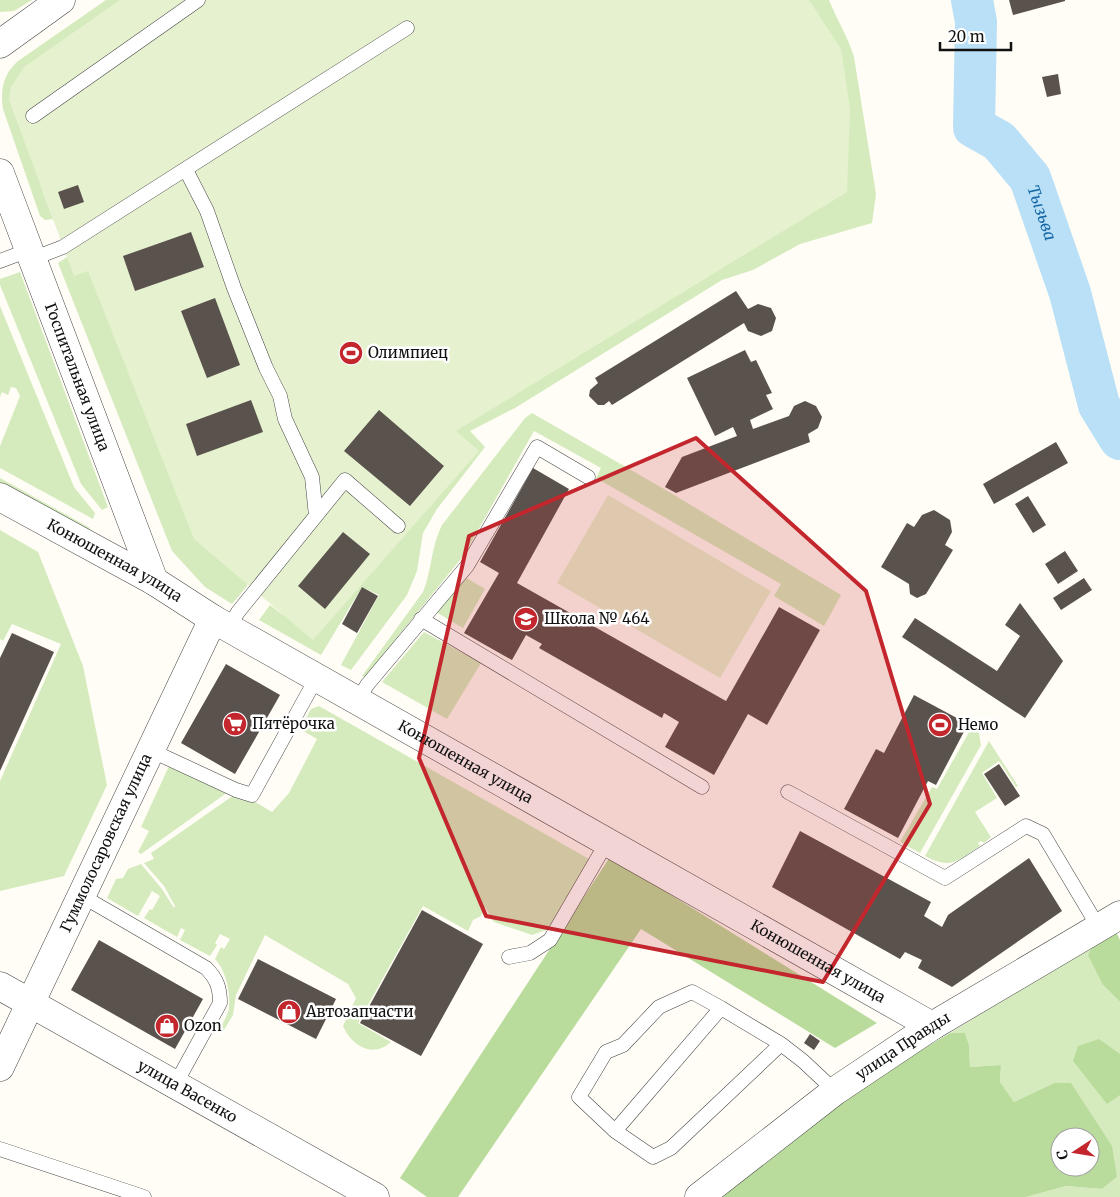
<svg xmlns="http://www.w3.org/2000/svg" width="1120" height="1197" font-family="Merriweather,serif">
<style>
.green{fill:#d5ebbd}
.forest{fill:#b9dc9c;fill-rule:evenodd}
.pitch{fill:#e6f2cf}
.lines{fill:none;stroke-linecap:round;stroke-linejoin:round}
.river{stroke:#b9e0f7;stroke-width:42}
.building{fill:#5a524d}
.service-casing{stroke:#444;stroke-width:15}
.minor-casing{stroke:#444;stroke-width:29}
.tertiary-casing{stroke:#444;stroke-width:29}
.service{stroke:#fff;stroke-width:14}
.minor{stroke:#fff;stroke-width:28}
.tertiary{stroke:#fff;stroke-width:28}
.marked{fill:#c4262e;fill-opacity:0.2;stroke:#c4262e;stroke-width:4;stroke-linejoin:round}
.labels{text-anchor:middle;stroke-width:5;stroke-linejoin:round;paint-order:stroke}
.poi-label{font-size:15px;fill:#111;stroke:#fff;text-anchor:start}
.street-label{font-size:15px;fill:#111;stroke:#fff}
.water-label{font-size:16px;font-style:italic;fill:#1768a6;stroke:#fff}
</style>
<rect width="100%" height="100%" fill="#fffdf5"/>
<path class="green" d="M 0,0 L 32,0 L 14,11 L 0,12 Z
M 106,0 L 143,0 L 43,192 L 53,219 L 45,220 L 40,216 L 3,109 C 0,91 3,74 18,61 Z
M 784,0 L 829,0 C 837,20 848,37 854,57 L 876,194 L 872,223 L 800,244 L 753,270 L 722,280 L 515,408 L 470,431 L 485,447 L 437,509 L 423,533 L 417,571 L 407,595 L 351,670 L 341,665 L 379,595 L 362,587 L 321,655 L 259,620 L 270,605 L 283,615 L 375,389 Z
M 92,241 L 248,578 L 247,586 L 232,604 L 205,587 L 172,551 L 58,263 Z
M 20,272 L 108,507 L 102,510 L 81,484 L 0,285 L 0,279 Z
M 0,306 L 74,487 L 95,513 L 93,519 L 0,468 L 0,446 L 20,396 L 16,388 L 11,387 L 8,395 L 2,392 L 0,397 Z
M 532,413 L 664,489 L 841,595 L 824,626 L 774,596 L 781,584 L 596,478 L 601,468 L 534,431 L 464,555 L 365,677 L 362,676 L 423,592 C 432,570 431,546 442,525 L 525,418 Z
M 0,478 L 90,528 L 88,533 L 0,484 Z
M 0,530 L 38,552 L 83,666 L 107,785 L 64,876 L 0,891 L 0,781 L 61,644 L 12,624 L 3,641 L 0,639 Z
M 465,577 L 485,589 L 463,628 L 436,612 Z
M 424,632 L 481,663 L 447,719 L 382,682 Z
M 319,706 L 589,859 L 552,928 L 532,935 L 494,922 L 485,907 L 481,916 L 473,920 L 468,931 L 423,906 L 358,1023 L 391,1042 C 372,1059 351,1045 343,1026 L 356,998 L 348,984 L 265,935 L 236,995 L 233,1015 L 224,1030 L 219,1030 C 222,1025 226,1018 228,1012 C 232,996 226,970 215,959 L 221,947 L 224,949 L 230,939 L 220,934 L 215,943 L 217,945 L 210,956 L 180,940 L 185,930 L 181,928 L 177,937 L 144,918 L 150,909 L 152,910 L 160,896 L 152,891 L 138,916 L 107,898 L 116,879 L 123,878 L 128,869 L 141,864 L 162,889 L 174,908 L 175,906 L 164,886 L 144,863 L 154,859 L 151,853 L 234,795 L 252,800 L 272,812 L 289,793 L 317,739 L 300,729 L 311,709 Z
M 973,725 L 978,727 L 981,745 L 920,853 L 900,842 L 932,787 L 937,789 Z
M 989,741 L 1018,786 L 1016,787 L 999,761 L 982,773 L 997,798 L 975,812 L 991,837 L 984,843 L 981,841 L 978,843 L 980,846 C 957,861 951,870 925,856 Z
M 169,766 L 228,792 L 141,854 L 138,852 L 149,831 L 141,827 Z
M 1094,944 L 1103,985 L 1120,1002 L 1120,1197 L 1026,1197 L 1066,1186 L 1102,1189 L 1117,1177 L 1054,1083 L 1014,1102 L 1000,1082 L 1001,1065 L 970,1067 L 969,1045 L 965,1033 L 950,1033 Z"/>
<path class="forest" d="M 610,857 L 877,1023 L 835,1048 L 641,929 L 458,1197 L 427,1197 L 400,1178 Z
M 1116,932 L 1120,940 L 1120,1002 L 1103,985 L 1088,955 L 1094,944 Z
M 950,1033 L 965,1033 L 969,1045 L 970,1067 L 1001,1065 L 1000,1082 L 1014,1102 L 1054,1083 L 1071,1083 L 1112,1146 L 1117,1177 L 1102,1189 L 1066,1186 L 1026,1197 L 721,1197 L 841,1098 ZM 1060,1137 L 1090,1137 L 1090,1167 L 1060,1167 Z
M 1099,1039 L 1120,1054 L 1120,1095 L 1107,1104 L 1073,1061 L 1078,1046 Z"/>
<path class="pitch" d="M 120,0 L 809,0 L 841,49 L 850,109 L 847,192 L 456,431 L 479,451 L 313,640 L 194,539 L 88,271 L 74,276 L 9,100 L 11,87 L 24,67 Z
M 608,495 L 771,591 L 720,678 L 557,583 Z"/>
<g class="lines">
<path class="river" id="s1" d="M 972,0 L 976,22 L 974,127 L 999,141 L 1030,178 L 1070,293 L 1099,405 L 1120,439"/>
</g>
<path class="building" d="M 1009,0 L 1065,0 L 1065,1 L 1013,15 Z
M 1058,74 L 1061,94 L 1047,97 L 1042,77 Z
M 78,185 L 84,202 L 64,209 L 58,192 Z
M 191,232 L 204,267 L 135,291 L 123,256 Z
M 736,291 L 748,309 L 758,304 L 771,308 L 776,318 L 772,331 L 761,336 L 748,331 L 744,323 L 612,405 L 609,401 L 604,405 L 598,405 L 589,396 L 590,390 L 598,383 L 595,378 Z
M 215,298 L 240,365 L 207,378 L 181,311 Z
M 745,350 L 751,362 L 756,360 L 772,393 L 766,395 L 773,409 L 750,420 L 753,429 L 789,416 L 794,406 L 805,401 L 816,406 L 822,417 L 818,428 L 808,434 L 810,442 L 676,493 L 665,487 L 682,457 L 737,436 L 733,427 L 715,436 L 687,378 Z
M 251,400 L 263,432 L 197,456 L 186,424 Z
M 379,410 L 444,466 L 410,506 L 344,451 Z
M 1056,442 L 1068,463 L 994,504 L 983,484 Z
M 533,468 L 569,489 L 517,583 L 726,701 L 779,607 L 820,630 L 767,725 L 748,714 L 714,775 L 665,747 L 679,722 L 664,713 L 662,718 L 539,648 L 542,644 L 526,635 L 512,660 L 464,633 L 499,573 L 480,562 Z
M 1028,496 L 1046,525 L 1033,533 L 1015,504 Z
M 934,510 L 950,520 L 952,532 L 945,545 L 953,550 L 926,594 L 917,598 L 910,594 L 909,584 L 881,567 L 907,523 L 914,527 L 922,515 Z
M 343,532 L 370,554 L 325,609 L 298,586 Z
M 1065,551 L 1078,571 L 1058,584 L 1045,564 Z
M 1084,578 L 1092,590 L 1061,610 L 1053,598 Z
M 362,587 L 378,596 L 357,633 L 342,624 Z
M 1020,603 L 1063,661 L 1025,718 L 902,637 L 915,618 L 997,671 L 1020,636 L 1005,625 Z
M 12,633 L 54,652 L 0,771 L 0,658 Z
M 226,664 L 280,695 L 235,774 L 181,743 Z
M 914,695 L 968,724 L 936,785 L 928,781 L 898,838 L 844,809 L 876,749 L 884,753 Z
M 999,764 L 1020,796 L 1005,806 L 984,774 Z
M 800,831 L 931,902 L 924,916 L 942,927 L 948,915 L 1029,858 L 1062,911 L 952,987 L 918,968 L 922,960 L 905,952 L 900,959 L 772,887 Z
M 422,910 L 483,944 L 421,1056 L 360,1023 Z
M 99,940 L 203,999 L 175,1049 L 71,990 Z
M 258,959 L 336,999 L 316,1039 L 238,999 Z
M 810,1034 L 820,1041 L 814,1050 L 804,1043 Z"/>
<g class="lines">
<g class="service-casing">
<path id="service" d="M 33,116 L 198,0
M 186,170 L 207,211 L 234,288 L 266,368 L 280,396 L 285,419 L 312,477 L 316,516
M 32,259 L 63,247 L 407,28
M 0,261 L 29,250
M 421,619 L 702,787
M 229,627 L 238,612 L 345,480 L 398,526
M 358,700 L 367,685 L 467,566 L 537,447 L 588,477
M 150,750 L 236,790 L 252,795 L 317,677
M 788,792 L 945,878 L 1026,826 L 1043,834 L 1099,928
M 82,896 L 206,968 C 217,979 220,988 220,1003 L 175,1085
M 509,957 L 530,953 L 550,940 L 607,842
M 721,1008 L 692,992 L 659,1007 L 623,1045 L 606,1052 L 579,1097 L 615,1131 L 653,1157 L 671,1148 L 781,1044 L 803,1061 L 835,1091
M 615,1131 L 721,1008 L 781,1044
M 0,1149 L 144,1197"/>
</g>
<g class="minor-casing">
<g id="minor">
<path id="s2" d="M 213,619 L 932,1026"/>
<path id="s3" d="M 0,986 L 375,1197"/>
<path id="s4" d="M 699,1197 L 835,1091 L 932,1026 L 1120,915"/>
</g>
</g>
<g class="tertiary-casing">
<g id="tertiary">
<path d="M 0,44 L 61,0"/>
<path id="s5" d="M 0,173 L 154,581"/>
<path id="s6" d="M 0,497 L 154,581 L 213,619 L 0,1067"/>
</g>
</g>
<use href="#service" class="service"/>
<use href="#minor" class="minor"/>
<use href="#tertiary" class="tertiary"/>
</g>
<path class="marked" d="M 696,438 L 866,591 L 930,804 L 823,982 L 486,916 L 419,758 L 469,536 Z"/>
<defs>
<g id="stadium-disc" transform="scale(1.25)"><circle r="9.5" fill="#c4262e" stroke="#fff"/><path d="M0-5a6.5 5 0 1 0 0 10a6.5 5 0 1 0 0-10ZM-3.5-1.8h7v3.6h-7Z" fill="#fff"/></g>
<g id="school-disc" transform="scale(1.25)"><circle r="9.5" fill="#c4262e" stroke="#fff"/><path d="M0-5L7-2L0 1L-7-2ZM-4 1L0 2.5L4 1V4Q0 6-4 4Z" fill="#fff"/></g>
<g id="supermarket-disc" transform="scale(1.25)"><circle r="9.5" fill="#c4262e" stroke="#fff"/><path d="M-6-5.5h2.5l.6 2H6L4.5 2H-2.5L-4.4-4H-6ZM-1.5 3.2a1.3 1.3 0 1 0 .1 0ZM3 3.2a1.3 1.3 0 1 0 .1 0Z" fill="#fff"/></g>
<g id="shop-disc" transform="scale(1.25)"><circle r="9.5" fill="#c4262e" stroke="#fff"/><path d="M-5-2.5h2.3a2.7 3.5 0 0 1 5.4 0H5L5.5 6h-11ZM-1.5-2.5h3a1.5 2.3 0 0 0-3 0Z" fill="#fff"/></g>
</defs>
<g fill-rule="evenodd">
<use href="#stadium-disc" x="351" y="353"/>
<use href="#school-disc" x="526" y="619"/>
<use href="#supermarket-disc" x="235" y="724"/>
<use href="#stadium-disc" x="940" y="725"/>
<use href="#shop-disc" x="289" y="1012"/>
<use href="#shop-disc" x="167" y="1026"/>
</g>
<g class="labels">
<g class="poi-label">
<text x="368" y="358">Олимпиец</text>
<text x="544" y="624">Школа № 464</text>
<text x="252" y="729">Пятёрочка</text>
<text x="958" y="730">Немо</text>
<text x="306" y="1017">Автозапчасти</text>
<text x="184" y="1031">Ozon</text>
</g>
<g class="street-label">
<text dy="5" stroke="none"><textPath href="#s5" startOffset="218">Госпитальная улица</textPath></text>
<text dy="5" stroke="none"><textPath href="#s6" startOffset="131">Конюшенная улица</textPath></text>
<text dy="5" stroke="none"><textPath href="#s2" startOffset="290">Конюшенная улица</textPath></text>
<text transform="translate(106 843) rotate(-65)" y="5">Гуммолосаровская улица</text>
<text dy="5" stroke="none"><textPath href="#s2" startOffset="695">Конюшенная улица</textPath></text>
<text dy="5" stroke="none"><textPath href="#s4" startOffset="254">улица Правды</textPath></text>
<text dy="5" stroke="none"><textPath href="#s3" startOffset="215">улица Васенко</textPath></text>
</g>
<g class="water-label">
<text dy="6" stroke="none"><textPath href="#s1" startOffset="241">Тызьва</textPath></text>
</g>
</g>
<g transform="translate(1075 1152) rotate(258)"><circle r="24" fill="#ffffff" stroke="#a0a0a0"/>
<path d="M0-4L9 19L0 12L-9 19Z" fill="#c4262e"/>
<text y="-8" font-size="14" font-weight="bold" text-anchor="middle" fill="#111111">С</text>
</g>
<path d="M940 42v8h71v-8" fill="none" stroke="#111111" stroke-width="2.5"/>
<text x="948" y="42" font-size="15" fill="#111111" stroke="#ffffff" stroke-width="4" paint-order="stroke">20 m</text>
</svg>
